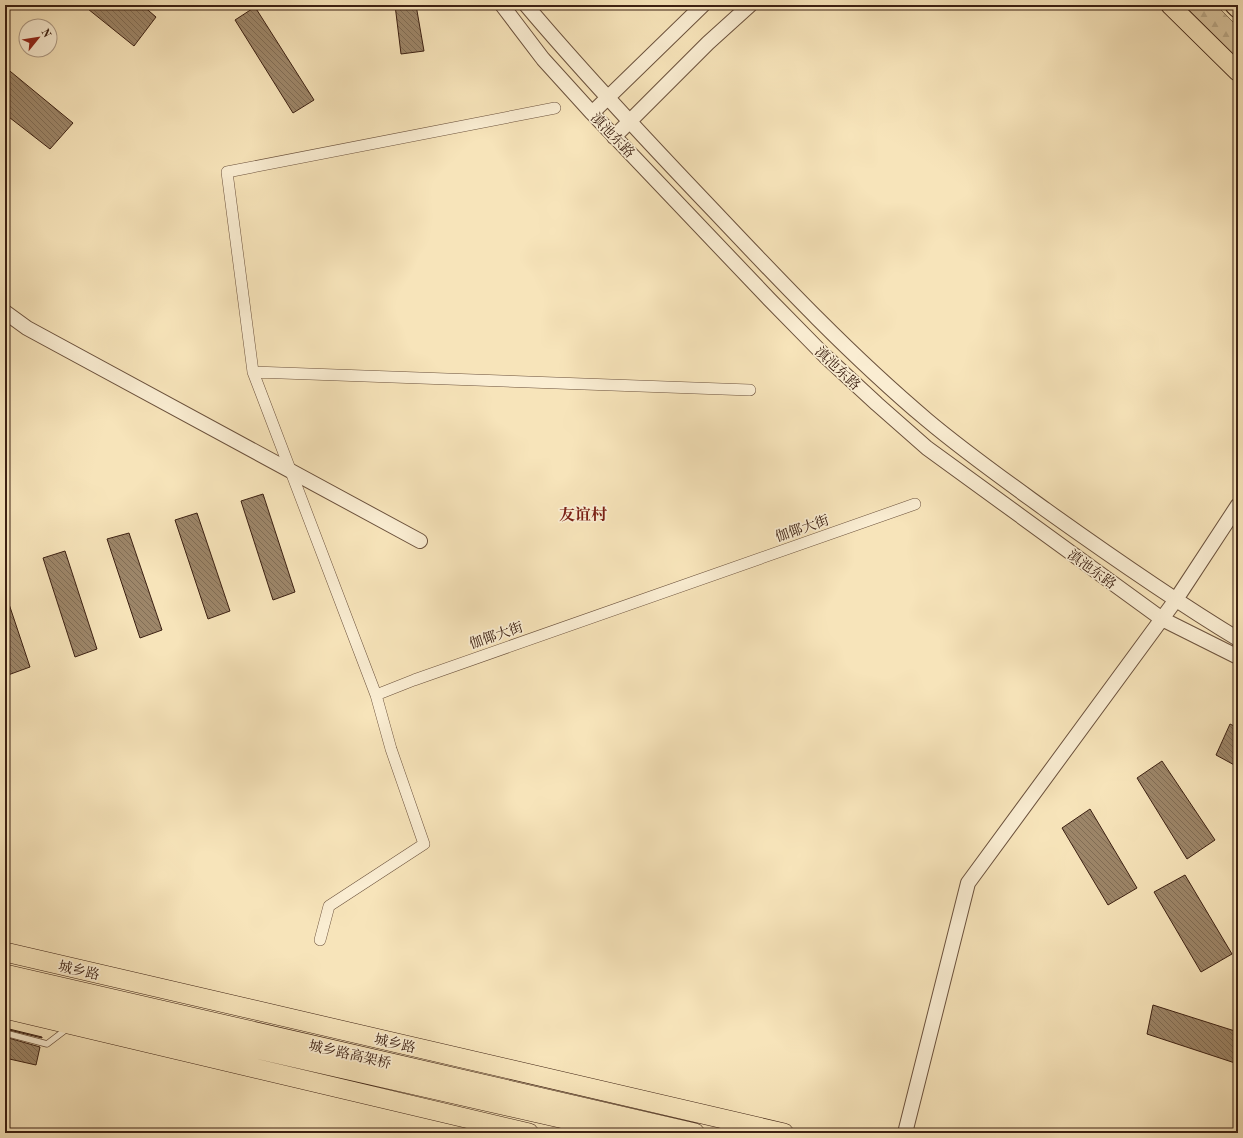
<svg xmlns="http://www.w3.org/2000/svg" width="1243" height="1138" font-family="'Old Standard TT','Noto Serif SC',serif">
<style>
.forest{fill:url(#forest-firs);stroke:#8a7258}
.building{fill:url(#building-back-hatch);stroke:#3c2012}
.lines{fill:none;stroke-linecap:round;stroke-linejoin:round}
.service-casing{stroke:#6b513c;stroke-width:7}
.minor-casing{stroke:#6b513c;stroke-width:12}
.tertiary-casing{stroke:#6b513c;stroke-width:16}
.primary-casing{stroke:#3c2012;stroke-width:20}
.trunk-casing{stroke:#3c2012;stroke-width:20}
.service{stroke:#faedd2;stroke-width:5.5}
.minor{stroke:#faedd2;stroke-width:11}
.tertiary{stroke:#faedd2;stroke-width:14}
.primary{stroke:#f7e4ba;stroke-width:18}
.trunk{stroke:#f7e4ba;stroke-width:19}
.labels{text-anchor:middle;stroke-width:3.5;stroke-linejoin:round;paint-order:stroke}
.street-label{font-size:14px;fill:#3c2012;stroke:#faedd2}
.quarter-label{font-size:16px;font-weight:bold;fill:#7a1f14;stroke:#faedd2}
</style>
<defs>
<pattern id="forest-firs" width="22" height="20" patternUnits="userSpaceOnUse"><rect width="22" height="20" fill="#d7c39d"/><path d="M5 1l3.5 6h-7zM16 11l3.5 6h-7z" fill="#b9a786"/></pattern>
<pattern id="building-back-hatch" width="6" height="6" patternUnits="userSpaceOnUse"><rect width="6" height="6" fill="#9d8669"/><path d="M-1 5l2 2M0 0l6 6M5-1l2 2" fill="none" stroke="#816d55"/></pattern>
</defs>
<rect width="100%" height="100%" fill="#f7e4ba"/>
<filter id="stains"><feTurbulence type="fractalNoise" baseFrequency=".005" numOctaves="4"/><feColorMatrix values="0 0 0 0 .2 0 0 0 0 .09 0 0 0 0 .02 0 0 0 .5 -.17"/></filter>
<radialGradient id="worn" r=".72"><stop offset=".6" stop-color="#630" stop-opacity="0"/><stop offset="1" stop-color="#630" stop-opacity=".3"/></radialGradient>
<path class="forest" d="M 1183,5 L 1216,5 L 1238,27 L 1238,61 Z"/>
<path class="building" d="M 83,5 L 142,5 L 156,17 L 134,46 Z
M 395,5 L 416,5 L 424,51 L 401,54 Z
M 255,7 L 314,100 L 293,113 L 235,20 Z
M 5,67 L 73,123 L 50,149 L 5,114 Z
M 263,494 L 295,592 L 273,600 L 241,501 Z
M 197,513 L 230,611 L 208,619 L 175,520 Z
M 129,533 L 162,630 L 140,638 L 107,539 Z
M 65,551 L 97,649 L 75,657 L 43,558 Z
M 5,598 L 7,598 L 30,667 L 8,675 L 5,667 Z
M 1230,724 L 1238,728 L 1238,767 L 1216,755 Z
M 1162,761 L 1215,840 L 1187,859 L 1137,778 Z
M 1090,809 L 1137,888 L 1108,905 L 1062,828 Z
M 1185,875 L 1232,954 L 1201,972 L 1154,892 Z
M 1153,1005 L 1238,1032 L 1238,1064 L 1147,1034 Z
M 5,1028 L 42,1037 L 42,1038 L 5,1029 Z
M 5,1037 L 40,1047 L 36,1065 L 5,1058 Z"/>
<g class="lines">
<g class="service-casing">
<path id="service" d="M 5,1033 L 47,1044 L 68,1028"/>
</g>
<g class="minor-casing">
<path id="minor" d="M 253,372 L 750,390
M 376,695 L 253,372 L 227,172 L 555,108
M 320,940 L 329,906 L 424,844 L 391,749 L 376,695 L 414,680 L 915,504"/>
</g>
<g class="tertiary-casing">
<path id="tertiary" d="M 502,5 L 543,59 L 592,113 L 770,300 L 825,356 L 877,404 L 927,448 L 1162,619 L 1238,657
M 526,5 C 586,76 650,144 714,211 C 782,283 851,356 927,420 C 965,452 1006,481 1046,510 C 1109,555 1172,599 1238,639
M 592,113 L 703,5
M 614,137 L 708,43 L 750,5
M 5,312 L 27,328 L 420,541
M 905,1133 L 968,883 L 1175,601 L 1238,505"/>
</g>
<g class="primary-casing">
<path id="primary" d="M 1170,5 L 1238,72
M 1234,5 L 1238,9"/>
</g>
<g class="trunk-casing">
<path id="trunk" d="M 5,952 L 784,1133
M 5,974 L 695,1133
M 5,992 L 626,1133
M 5,1009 L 529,1133"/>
</g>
<use href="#service" class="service"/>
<use href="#minor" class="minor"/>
<use href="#tertiary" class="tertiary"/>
<use href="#primary" class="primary"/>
<use href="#trunk" class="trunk"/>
</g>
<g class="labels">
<g class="street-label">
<text transform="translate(613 135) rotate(46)" y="5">滇池东路</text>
<text transform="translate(838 368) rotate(43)" y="5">滇池东路</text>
<text transform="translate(802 528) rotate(-19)" y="5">伽倻大街</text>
<text transform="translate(1092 569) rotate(36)" y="5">滇池东路</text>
<text transform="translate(496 635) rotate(-19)" y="5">伽倻大街</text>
<text transform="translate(79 970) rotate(13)" y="5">城乡路</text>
<text transform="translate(395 1043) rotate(13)" y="5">城乡路</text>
<text transform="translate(350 1054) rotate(13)" y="5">城乡路高架桥</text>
</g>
<g class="quarter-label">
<text x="583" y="520">友谊村</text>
</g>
</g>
<rect width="1243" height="1138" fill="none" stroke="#f7e4ba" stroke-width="20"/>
<rect x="6" y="6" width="1231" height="1126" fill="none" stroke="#3c2012" stroke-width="2"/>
<rect x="10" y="10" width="1223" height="1118" fill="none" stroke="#3c2012"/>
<g transform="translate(38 38) rotate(60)"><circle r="19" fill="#faedd2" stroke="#ae9b85"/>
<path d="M0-3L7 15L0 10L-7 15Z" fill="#8f2418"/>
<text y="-6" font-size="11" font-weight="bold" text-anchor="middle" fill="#3c2012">N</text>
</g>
<rect width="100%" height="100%" filter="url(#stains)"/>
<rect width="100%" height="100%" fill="url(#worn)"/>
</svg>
